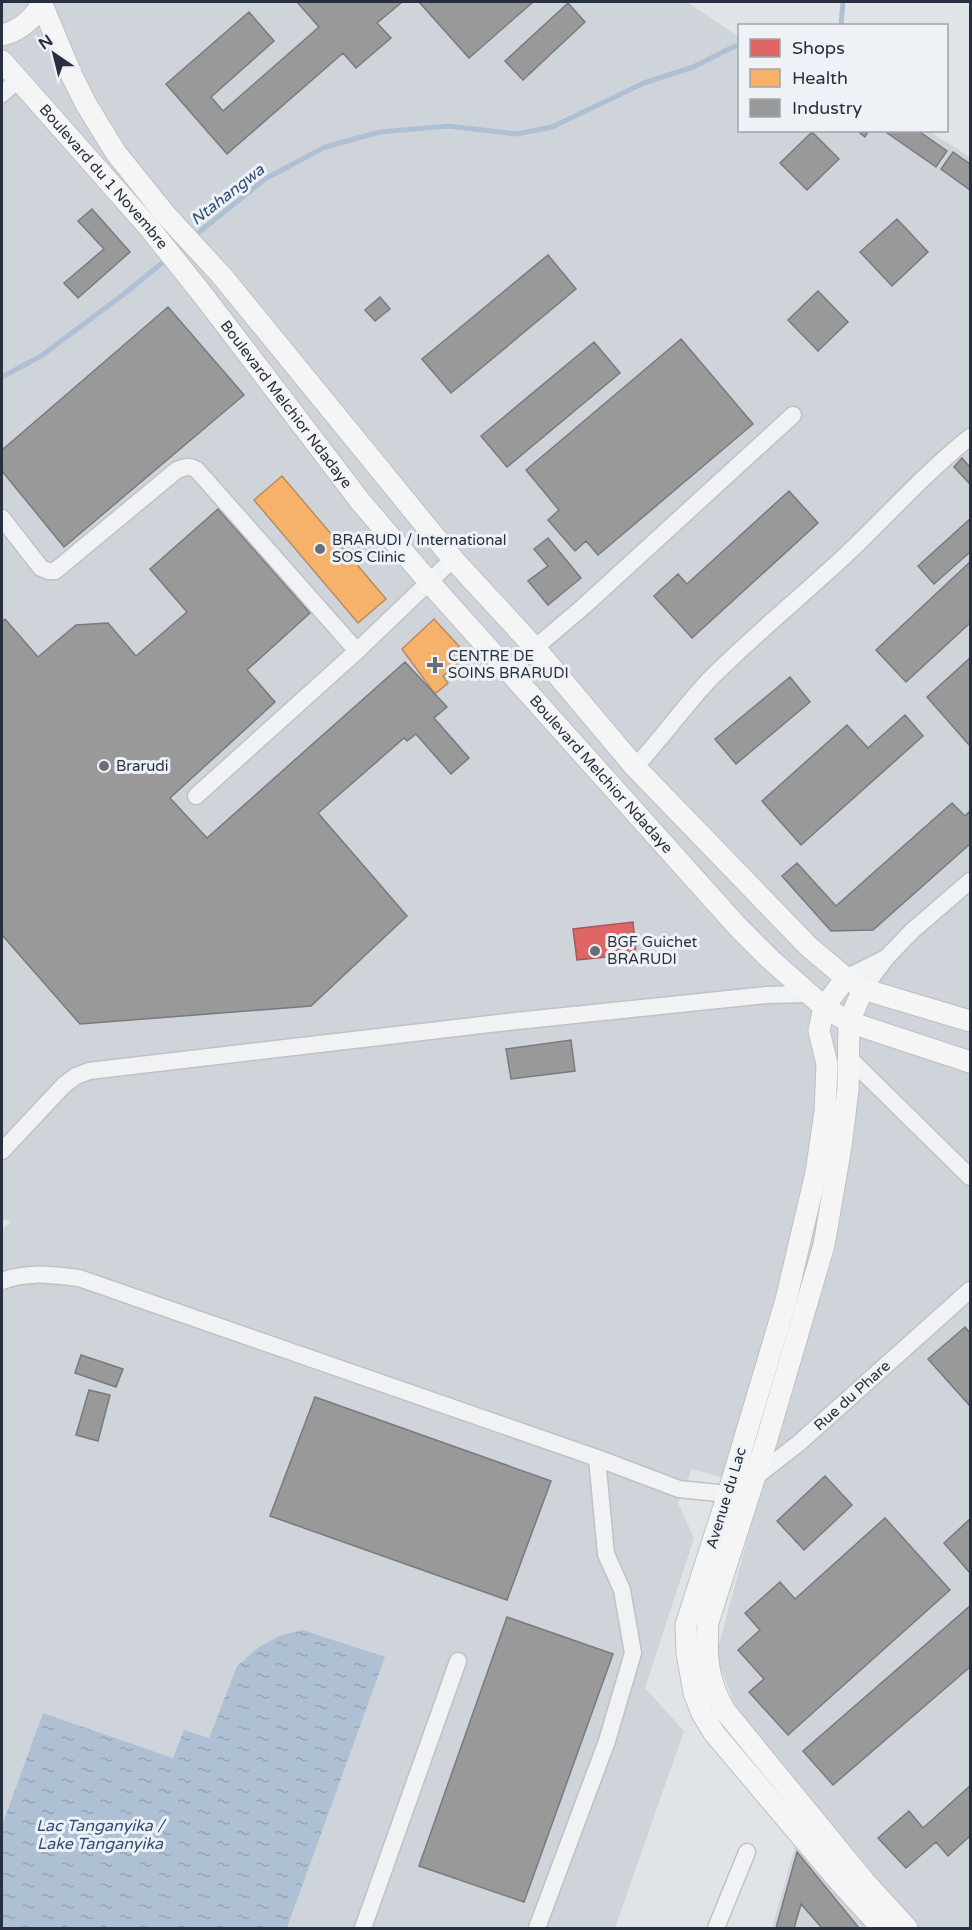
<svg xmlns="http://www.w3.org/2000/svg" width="972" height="1930" font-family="'Varela Round',sans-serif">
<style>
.built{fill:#cfd3da}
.water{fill:url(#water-ripples)}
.shops{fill:#e06666;stroke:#a8565b;stroke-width:1.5}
.health{fill:#f6b26b;stroke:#b88b5e;stroke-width:1.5}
.industry{fill:#999;stroke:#777a7f;stroke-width:1.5}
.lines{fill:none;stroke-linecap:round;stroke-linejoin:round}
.stream{stroke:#aec0d3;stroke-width:5}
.minor-casing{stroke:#bfc2c5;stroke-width:19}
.major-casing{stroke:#bdc0c4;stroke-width:23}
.minor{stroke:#f1f2f3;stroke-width:16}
.major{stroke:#f5f5f6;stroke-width:21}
.poi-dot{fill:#686f7b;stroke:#eef2f6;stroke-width:2}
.labels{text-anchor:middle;stroke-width:6;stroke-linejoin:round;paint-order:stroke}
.street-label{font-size:15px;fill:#273041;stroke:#eef2f6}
.poi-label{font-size:15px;fill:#273041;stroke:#eef2f6;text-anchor:start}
.water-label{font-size:16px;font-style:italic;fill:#2f4e77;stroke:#eef2f6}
</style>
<defs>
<pattern id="water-ripples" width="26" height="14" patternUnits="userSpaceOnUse" patternTransform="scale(1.5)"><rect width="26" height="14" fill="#aec0d3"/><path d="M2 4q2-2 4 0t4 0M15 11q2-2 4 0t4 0" fill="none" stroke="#96a5b6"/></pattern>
</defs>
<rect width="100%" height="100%" fill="#e1e4e7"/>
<path class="built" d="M 2,2 L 687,2 L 739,37 L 740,130 L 929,131 L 970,157 L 970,1928 L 772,1928 L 808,1800 L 739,1716 L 716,1656 L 761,1488 L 692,1469 L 678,1503 L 694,1538 L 645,1688 L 684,1731 L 615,1928 L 287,1928 L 384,1657 L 303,1630 L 281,1635 L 259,1647 L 237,1666 L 209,1739 L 173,1758 L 43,1713 L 2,1825 L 2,1230 L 11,1221 L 2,1220 Z"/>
<path class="water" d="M 303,1630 L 385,1657 L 287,1928 L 2,1928 L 2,1825 L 43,1713 L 173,1758 L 184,1730 L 209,1738 L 237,1666 L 259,1647 L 281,1635 Z"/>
<path class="shops" d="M 633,922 L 636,954 L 577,960 L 573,929 Z"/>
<path class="health" d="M 282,476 L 386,599 L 358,623 L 254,500 Z
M 434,619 L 467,655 L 443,676 L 448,683 L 435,694 L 402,649 Z"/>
<path class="industry" d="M 297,2 L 402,2 L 377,23 L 391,38 L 356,68 L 343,53 L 227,154 L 166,84 L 249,12 L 274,41 L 211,97 L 223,111 L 319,27 Z
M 419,2 L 533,2 L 469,58 Z
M 568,3 L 585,22 L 523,80 L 505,61 Z
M 856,130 L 869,130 L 865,137 Z
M 883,130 L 917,130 L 947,151 L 936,167 Z
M 812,132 L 839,159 L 807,190 L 780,163 Z
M 953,152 L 970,164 L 970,190 L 941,169 Z
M 92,209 L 130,252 L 78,298 L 64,283 L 104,249 L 78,221 Z
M 897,219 L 928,252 L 892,286 L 860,252 Z
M 548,255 L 576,289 L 451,393 L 422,359 Z
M 818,291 L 848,322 L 818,351 L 788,320 Z
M 380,297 L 390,309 L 375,321 L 365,310 Z
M 168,307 L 244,395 L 64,547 L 2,471 L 2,450 Z
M 681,339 L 753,424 L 598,555 L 586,541 L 575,551 L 548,520 L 559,510 L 526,470 Z
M 594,342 L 620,373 L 507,467 L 481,436 Z
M 962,458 L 970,467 L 970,484 L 954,467 Z
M 789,491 L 818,523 L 692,638 L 654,596 L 678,574 L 687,584 Z
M 218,509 L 310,613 L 247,670 L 275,702 L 170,798 L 207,838 L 405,662 L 447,707 L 434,718 L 469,758 L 451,774 L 416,734 L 407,741 L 404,738 L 318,813 L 407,916 L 311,1006 L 80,1024 L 2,935 L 2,622 L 5,619 L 38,657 L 76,625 L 108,623 L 136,656 L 187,612 L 150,569 Z
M 970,519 L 970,552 L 934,584 L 918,566 Z
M 548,538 L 581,578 L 548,605 L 528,581 L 548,566 L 534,549 Z
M 970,562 L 970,623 L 906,682 L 876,650 Z
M 970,658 L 970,746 L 927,697 Z
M 790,677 L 810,702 L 736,764 L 715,739 Z
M 905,715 L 923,736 L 801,845 L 762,801 L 847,725 L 868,748 Z
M 952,803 L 965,816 L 970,811 L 970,844 L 873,930 L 831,931 L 782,876 L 797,863 L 836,906 Z
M 571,1040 L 575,1071 L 511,1079 L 506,1049 Z
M 965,1327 L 970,1333 L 970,1406 L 928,1359 Z
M 81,1355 L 123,1369 L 116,1387 L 75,1373 Z
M 89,1390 L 110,1395 L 98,1441 L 76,1435 Z
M 315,1397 L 551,1481 L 507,1600 L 270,1516 Z
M 825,1476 L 852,1505 L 804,1550 L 777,1521 Z
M 885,1518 L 950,1590 L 788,1735 L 749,1692 L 764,1679 L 738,1650 L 760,1630 L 745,1613 L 780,1582 L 795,1599 Z
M 970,1519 L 970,1573 L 944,1543 Z
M 970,1606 L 970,1667 L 833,1785 L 803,1751 Z
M 507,1617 L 613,1654 L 524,1902 L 419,1866 Z
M 970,1786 L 970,1836 L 948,1856 L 936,1842 L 906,1868 L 878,1838 L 909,1811 L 923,1828 Z
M 797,1852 L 859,1928 L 822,1928 L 801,1904 L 794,1928 L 776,1928 Z"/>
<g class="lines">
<path class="stream" d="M 841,26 L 843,2
M 193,237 L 265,179 L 325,147 L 380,132 L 448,126 L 516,134 L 552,127 L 644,83 L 693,67 L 735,46 L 740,46
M 2,377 L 41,356 L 124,294 L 168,258"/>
<g class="minor-casing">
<g id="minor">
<path d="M 2,94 L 18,80"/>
<path d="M 2,518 L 41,568 L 48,571 L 55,571 L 177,470 C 185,467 189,465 197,470 L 357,651 L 453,559"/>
<path d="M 509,670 L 583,607 L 793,415"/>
<path d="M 635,767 C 661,739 683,708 709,680 C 753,636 802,596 848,553 C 889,514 926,472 970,437"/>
<path d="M 196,796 L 357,651"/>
<path d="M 846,978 L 884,959"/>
<path d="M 863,989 L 887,957 L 912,931 L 970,881"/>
<path d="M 848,1057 L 970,1177"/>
<path d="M 2,1151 L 64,1085 L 76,1076 L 89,1071 L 507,1022 L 766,995 L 807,994"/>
<path id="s1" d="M 2,1281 C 27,1271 52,1275 79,1278 L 597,1458 L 679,1489 L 728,1494 L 753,1479 L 799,1443 L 970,1290"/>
<path d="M 363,1928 L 458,1661"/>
<path d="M 537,1928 L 607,1741 L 633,1653 L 622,1590 L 606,1554 L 597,1458"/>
<path d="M 716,1928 L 747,1852"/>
</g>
</g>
<g class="major-casing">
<g id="major">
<path d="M 41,2 L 72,76 L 86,104 L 116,153 L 165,214 L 222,276 L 453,559 L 535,648 L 635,767 L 809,947 L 846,978 L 863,989 L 970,1021"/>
<path d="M 2,35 C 20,31 32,20 42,4"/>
<path id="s2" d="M 2,61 L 147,225 L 203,295 L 360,501 L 429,582 L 737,926 L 770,959 L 824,1007 L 849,1022 L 970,1062"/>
<path d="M 846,978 L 824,1007 L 819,1031 L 827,1064 L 825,1112 L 816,1173 L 786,1300 L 728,1494 L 686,1625 L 687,1653 L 694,1693 L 702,1713 L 714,1733 L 839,1881 L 882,1928"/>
<path d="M 863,989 L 849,1022 L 848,1090 L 841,1146 L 824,1245 L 767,1439 L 708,1622 C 706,1657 707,1680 725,1711 L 864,1881 L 907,1928"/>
</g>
</g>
<use href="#minor" class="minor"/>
<use href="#major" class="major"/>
</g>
<g class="poi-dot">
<circle cx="320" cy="549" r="6"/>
<path d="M432 656h6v6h6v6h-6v6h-6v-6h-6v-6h6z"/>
<circle cx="104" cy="766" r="6"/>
<circle cx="595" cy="951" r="6"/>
</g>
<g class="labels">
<g class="street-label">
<text dy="5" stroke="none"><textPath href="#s2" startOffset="154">Boulevard du 1 Novembre</textPath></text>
<text dy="5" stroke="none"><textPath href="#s2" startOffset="446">Boulevard Melchior Ndadaye</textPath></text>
<text dy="5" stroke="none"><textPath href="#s2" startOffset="932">Boulevard Melchior Ndadaye</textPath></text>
<text dy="5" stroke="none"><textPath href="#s1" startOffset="922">Rue du Phare</textPath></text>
<text transform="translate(726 1498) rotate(-73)" y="5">Avenue du Lac</text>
</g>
<g class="poi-label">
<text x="332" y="545">BRARUDI / International<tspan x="332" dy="17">SOS Clinic</tspan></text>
<text x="448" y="661">CENTRE DE<tspan x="448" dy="17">SOINS BRARUDI</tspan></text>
<text x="116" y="771">Brarudi</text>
<text x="607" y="947">BGF Guichet<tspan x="607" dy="17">BRARUDI</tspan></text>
</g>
<g class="water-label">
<text transform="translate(227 194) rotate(-38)" y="6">Ntahangwa</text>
<text x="100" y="1831">Lac Tanganyika /<tspan x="100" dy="18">Lake Tanganyika</tspan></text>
</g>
</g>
<rect width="972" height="1930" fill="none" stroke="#273041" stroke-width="6"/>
<rect x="738" y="24" width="210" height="108" fill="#eef2f6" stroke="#9ea4ae" stroke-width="1.5"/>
<rect x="750" y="39" width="30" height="18" fill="#e06666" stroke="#9ea4ae" stroke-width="1.5"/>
<text x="792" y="54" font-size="18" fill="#273041">Shops</text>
<rect x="750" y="69" width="30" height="18" fill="#f6b26b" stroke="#9ea4ae" stroke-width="1.5"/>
<text x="792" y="84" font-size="18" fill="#273041">Health</text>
<rect x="750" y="99" width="30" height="18" fill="#999999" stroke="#9ea4ae" stroke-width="1.5"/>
<text x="792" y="114" font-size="18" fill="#273041">Industry</text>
<g transform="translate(54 54) rotate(325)" stroke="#eef2f6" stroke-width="4.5" paint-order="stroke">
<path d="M0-4.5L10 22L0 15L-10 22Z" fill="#273041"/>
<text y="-9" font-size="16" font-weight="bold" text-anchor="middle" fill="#273041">N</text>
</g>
</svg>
